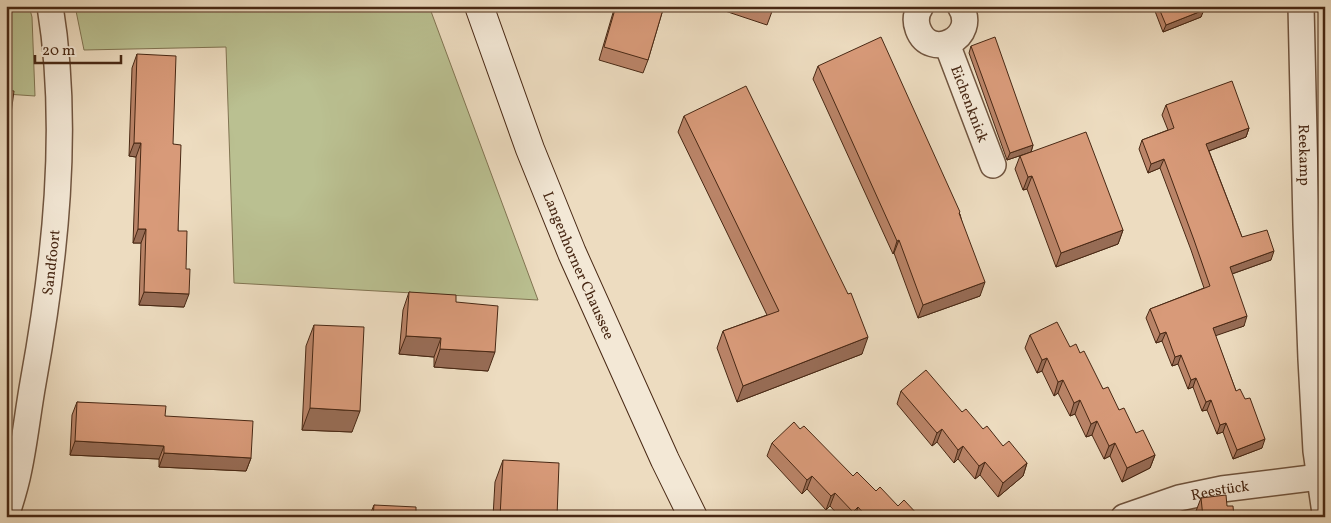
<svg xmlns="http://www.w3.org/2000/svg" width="1331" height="523" font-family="Vollkorn,serif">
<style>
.green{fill:#bac091;stroke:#817452}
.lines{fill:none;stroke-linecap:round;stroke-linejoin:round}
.minor-casing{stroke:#71553f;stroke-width:28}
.secondary-casing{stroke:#482814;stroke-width:30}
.minor{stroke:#f3e8d6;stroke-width:25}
.secondary{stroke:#f3e8d6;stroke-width:28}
.wall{fill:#ba8468;stroke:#482814}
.shaded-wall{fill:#976c55;stroke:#482814}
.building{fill:#d89a79;stroke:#482814}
.labels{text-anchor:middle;stroke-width:4;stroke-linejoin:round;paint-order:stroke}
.street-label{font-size:15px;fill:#482814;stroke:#f3e8d6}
</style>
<rect width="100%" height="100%" fill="#eddcc0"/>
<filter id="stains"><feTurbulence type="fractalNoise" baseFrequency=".004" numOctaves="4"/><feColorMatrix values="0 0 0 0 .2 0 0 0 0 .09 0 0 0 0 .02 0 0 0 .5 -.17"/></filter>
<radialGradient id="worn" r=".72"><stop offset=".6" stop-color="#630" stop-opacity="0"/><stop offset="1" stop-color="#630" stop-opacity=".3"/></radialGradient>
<path class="green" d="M 6,6 L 29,6 L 32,17 L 35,96 L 6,94 Z
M 75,6 L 429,6 L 538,300 L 234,283 L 226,47 L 84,50 Z"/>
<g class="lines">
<g class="minor-casing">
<g id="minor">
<path d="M 921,6 C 916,13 915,21 918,29 C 930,62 980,37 960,6"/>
<path id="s1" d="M 1301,6 L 1306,224 L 1311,359 L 1316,451 L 1325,513"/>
<path id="s2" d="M 947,44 L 993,165"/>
<path id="s3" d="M 6,516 C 11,501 16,485 19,469 C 25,440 28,411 33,383 C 55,262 70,128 50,6"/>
<path id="s4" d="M 1124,517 L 1179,498 L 1222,489 L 1319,477"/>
</g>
</g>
<g class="secondary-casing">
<g id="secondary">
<path id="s5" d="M 479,6 L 530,149 L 572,253 L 665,460 L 693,517"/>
</g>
</g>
<use href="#minor" class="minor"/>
<use href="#secondary" class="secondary"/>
</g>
<path class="wall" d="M 615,6 L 664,6 L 648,60 L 643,73 L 599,60 Z
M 726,6 L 774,6 L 767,25 L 725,11 Z
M 1153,6 L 1202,6 L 1201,17 L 1163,32 Z
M 971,46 L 1033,145 L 1031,152 L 1007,160 L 969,53 Z
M 137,54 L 173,144 L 178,231 L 184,307 L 139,305 L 141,243 L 133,243 L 136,157 L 129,156 L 132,68 Z
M 818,66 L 960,214 L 980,296 L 918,318 L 894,253 L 893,254 L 813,79 Z
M 1166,105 L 1249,128 L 1246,137 L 1209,151 L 1242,237 L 1271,260 L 1232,274 L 1244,326 L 1215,335 L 1236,391 L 1262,448 L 1233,459 L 1223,432 L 1217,434 L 1207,410 L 1202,411 L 1193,387 L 1188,389 L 1178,364 L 1172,366 L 1162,341 L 1156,343 L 1146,318 L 1150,309 L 1204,288 L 1191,250 L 1160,168 L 1148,173 L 1139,149 L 1142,140 L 1168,130 L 1162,115 Z
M 684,116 L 848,294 L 862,354 L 737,402 L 717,348 L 723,331 L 767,315 L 678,132 Z
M 1020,156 L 1123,230 L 1118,244 L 1056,267 L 1027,189 L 1023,190 L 1015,169 Z
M 409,292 L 456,302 L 488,371 L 434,367 L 434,357 L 399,354 L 403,310 Z
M 314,325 L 352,432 L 302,430 L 306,346 Z
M 1030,335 L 1070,347 L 1080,353 L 1103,389 L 1119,410 L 1136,433 L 1155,455 L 1150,468 L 1122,482 L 1110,456 L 1104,459 L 1092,435 L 1086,437 L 1075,414 L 1070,416 L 1058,393 L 1054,396 L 1042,371 L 1037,373 L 1025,348 Z
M 901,391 L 962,412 L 1003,446 L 1027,463 L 1023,476 L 998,497 L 980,475 L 975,479 L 958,459 L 954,463 L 937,442 L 932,446 L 897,404 Z
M 77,402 L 165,416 L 251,458 L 246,471 L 159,467 L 159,459 L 70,455 L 72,415 Z
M 800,429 L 853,476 L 898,506 L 920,517 L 840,517 L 830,506 L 826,510 L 807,489 L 802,494 L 767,456 L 772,443 Z
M 503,460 L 557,517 L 493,517 L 495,482 Z
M 1201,498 L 1227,506 L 1234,517 L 1197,517 L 1196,511 Z
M 374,505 L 416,517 L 369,517 Z"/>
<path class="shaded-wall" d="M 1204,10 L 1201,17 L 1163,32 L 1166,25 Z
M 1249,128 L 1246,137 L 1203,153 L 1206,144 Z
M 134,143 L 141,143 L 136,157 L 129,156 Z
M 1033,145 L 1031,152 L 1007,160 L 1010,153 Z
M 1164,159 L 1160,168 L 1148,173 L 1151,164 Z
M 1032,176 L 1027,189 L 1023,190 L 1028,177 Z
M 138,229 L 146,229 L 141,243 L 133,243 Z
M 1123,230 L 1118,244 L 1056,267 L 1061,253 Z
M 899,240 L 894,253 L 893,254 L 897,241 Z
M 1274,251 L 1271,260 L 1226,276 L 1230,267 Z
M 985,282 L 980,296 L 918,318 L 923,305 Z
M 144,292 L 189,294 L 184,307 L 139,305 Z
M 1247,316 L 1244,326 L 1209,338 L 1213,328 Z
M 1166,332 L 1162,341 L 1156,343 L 1160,334 Z
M 406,336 L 441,338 L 434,357 L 399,354 Z
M 868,337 L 862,354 L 737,402 L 743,386 Z
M 440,349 L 495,352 L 488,371 L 434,367 Z
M 1181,355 L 1178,364 L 1172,366 L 1175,357 Z
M 1047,358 L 1042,371 L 1037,373 L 1042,360 Z
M 1196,378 L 1193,387 L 1188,389 L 1191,380 Z
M 1063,380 L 1058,393 L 1054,396 L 1058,382 Z
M 1080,400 L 1075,414 L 1070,416 L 1074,403 Z
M 1211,400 L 1207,410 L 1202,411 L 1206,402 Z
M 310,408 L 360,411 L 352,432 L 302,430 Z
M 1097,421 L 1092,435 L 1086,437 L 1091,424 Z
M 1226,423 L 1223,432 L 1217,434 L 1220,425 Z
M 942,429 L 937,442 L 932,446 L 937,433 Z
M 1265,439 L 1262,448 L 1233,459 L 1237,450 Z
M 75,441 L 164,446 L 159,459 L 70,455 Z
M 1115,443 L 1110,456 L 1104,459 L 1109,446 Z
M 963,446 L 958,459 L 954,463 L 958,450 Z
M 164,453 L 251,458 L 246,471 L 159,467 Z
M 1155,455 L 1150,468 L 1122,482 L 1127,468 Z
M 985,462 L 980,475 L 975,479 L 979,466 Z
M 1027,463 L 1023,476 L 998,497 L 1003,483 Z
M 812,476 L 807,489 L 802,494 L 807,480 Z
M 835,493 L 830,506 L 826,510 L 831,496 Z
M 858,507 L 855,517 L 852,517 L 853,512 Z"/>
<path class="building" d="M 616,6 L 664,6 L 648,60 L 604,47 Z
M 756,6 L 774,6 L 772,11 Z
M 1158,6 L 1202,6 L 1204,10 L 1166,25 Z
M 881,37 L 960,212 L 959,213 L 985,282 L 923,305 L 899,240 L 897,241 L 818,66 Z
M 995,37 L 1033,145 L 1010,153 L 971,46 Z
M 137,54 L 176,56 L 173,144 L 181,145 L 178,231 L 187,231 L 186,269 L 190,269 L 189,294 L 144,292 L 146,229 L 138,229 L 141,143 L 134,143 Z
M 1232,81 L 1249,128 L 1206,144 L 1242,237 L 1267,230 L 1274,251 L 1230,267 L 1247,316 L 1213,328 L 1236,391 L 1240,389 L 1245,399 L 1250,398 L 1265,439 L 1237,450 L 1226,423 L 1220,425 L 1211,400 L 1206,402 L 1196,378 L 1191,380 L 1181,355 L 1175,357 L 1166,332 L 1160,334 L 1150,309 L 1210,286 L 1194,240 L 1164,159 L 1151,164 L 1142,140 L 1174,128 L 1166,105 Z
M 746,86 L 848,294 L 851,293 L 868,337 L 743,386 L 723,331 L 779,311 L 684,116 Z
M 6,90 L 14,91 L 6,152 Z
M 1086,132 L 1123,230 L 1061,253 L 1032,176 L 1028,177 L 1020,156 Z
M 6,207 L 8,207 L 6,223 Z
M 409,292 L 456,295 L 456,302 L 498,306 L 495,352 L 440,349 L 441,338 L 406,336 Z
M 1057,322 L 1070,347 L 1076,344 L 1080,353 L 1084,351 L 1103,389 L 1108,387 L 1119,410 L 1124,408 L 1136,433 L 1143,430 L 1155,455 L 1127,468 L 1115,443 L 1109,446 L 1097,421 L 1091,424 L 1080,400 L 1074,403 L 1063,380 L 1058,382 L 1047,358 L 1042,360 L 1030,335 Z
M 314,325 L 364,327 L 360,411 L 310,408 Z
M 926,370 L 962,412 L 966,409 L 983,429 L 987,426 L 1003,446 L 1009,441 L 1027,463 L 1003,483 L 985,462 L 979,466 L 963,446 L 958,450 L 942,429 L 937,433 L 901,391 Z
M 77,402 L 166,406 L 165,416 L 253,421 L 251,458 L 164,453 L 164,446 L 75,441 Z
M 794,422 L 800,429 L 804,426 L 853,476 L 857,472 L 876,491 L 880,487 L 898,506 L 904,500 L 920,517 L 867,517 L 858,507 L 853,512 L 835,493 L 831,496 L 812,476 L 807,480 L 772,443 Z
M 503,460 L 559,463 L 557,517 L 500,517 Z
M 1226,495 L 1227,506 L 1233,506 L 1234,517 L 1203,517 L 1201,498 Z
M 374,505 L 416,507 L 416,517 L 373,517 Z"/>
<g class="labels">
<g class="street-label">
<text dy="5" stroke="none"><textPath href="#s2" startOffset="64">Eichenknick</textPath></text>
<text dy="5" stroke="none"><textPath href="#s1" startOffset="149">Reekamp</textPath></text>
<text dy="5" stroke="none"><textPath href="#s3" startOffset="258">Sandfoort</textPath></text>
<text dy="5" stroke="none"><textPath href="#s5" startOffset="278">Langenhorner Chaussee</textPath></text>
<text dy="5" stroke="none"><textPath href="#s4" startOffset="100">Reestück</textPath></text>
</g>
</g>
<rect width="1331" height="523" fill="none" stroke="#eddcc0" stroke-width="25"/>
<rect x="8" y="8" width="1316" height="508" fill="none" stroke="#482814" stroke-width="2.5"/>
<rect x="12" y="12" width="1306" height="498" fill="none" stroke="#482814"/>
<path d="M35 55v8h86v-8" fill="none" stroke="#482814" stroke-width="2.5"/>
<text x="42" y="55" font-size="15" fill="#482814" stroke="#f3e8d6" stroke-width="4" paint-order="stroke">20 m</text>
<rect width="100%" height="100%" filter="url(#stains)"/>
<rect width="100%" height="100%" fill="url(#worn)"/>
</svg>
